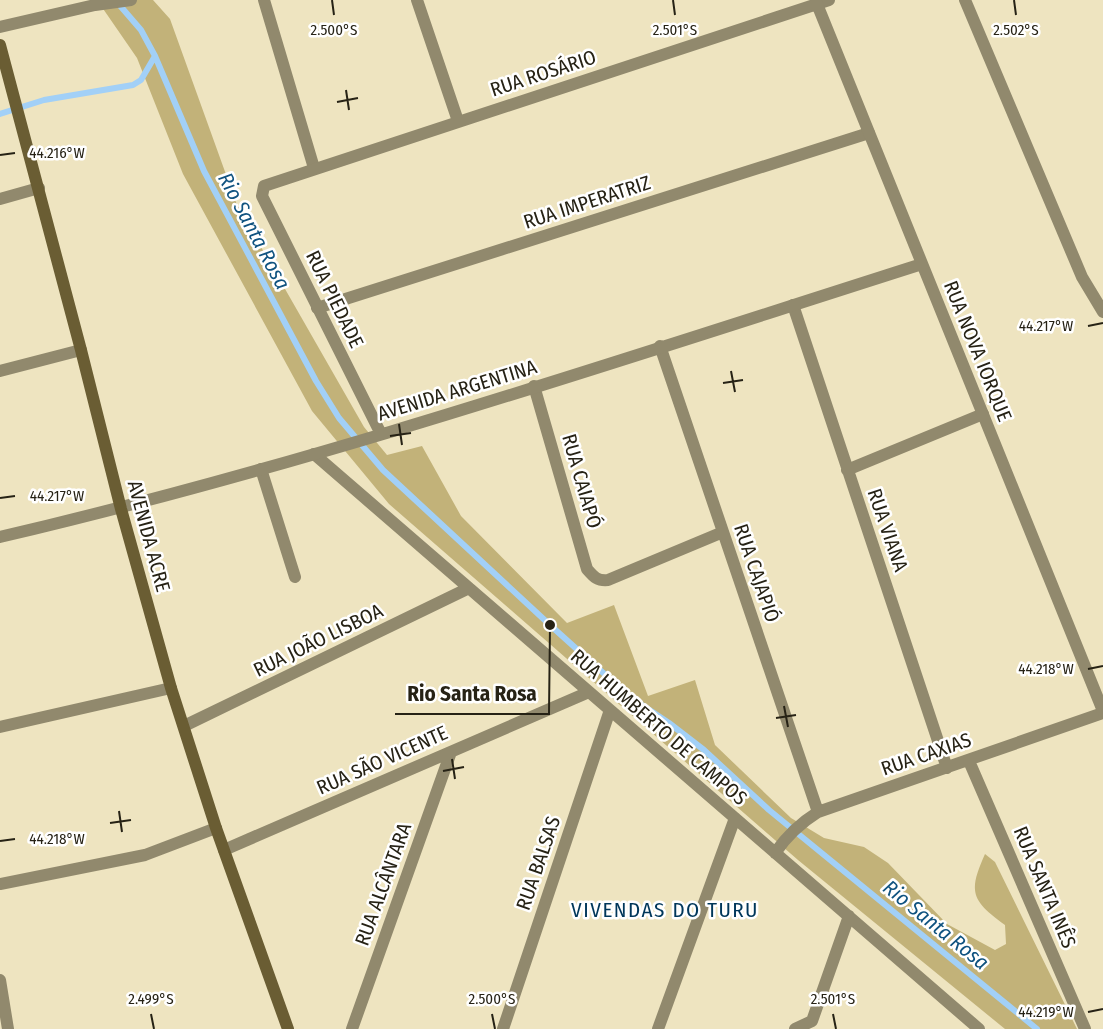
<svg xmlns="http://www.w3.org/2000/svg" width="1103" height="1029" font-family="'Fira Sans Condensed',sans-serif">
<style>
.green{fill:#c2b279}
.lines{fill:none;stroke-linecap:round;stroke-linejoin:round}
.stream{stroke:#a2d0f7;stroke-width:6}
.minor{stroke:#91896d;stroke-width:12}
.tertiary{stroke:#91896d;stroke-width:12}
.secondary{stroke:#6a5d33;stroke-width:12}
.ticks{fill:none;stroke:#262215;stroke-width:2}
.labels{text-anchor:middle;stroke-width:5;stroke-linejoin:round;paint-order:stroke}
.street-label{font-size:20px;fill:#262215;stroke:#fff}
.water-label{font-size:21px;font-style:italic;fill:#105380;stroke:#fff}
.neighbourhood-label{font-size:21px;letter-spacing:1.5px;fill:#00375a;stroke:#fff}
.ticks-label{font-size:15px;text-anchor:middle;fill:#262215;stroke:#fff;stroke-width:5;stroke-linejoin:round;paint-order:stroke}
.leader{fill:none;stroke:#262215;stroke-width:2}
.callout-dot{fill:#262215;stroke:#fff;stroke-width:2}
.callout-label{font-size:21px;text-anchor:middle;font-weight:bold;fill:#262215;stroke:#fff;stroke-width:5;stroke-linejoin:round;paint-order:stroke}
</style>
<rect width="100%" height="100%" fill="#eee4c0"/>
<path class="green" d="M 97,0 L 153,0 L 170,19 L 237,205 L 364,427 L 387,455 L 422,446 L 461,516 L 567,623 L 614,605 L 648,696 L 695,680 L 715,745 L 791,818 L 824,838 L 864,847 L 888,863 L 947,924 L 995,950 L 1006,944 L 1005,925 C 971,900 968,892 985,854 L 995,862 L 1077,1029 L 1005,1029 L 798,860 L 389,504 L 312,411 L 183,174 L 137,58 Z"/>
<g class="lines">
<path class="stream" d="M 116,1 L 141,30 L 155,56 L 204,171 L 316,381 L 339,418 L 383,470 L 550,625 L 630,697 L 669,723 L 704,750 L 769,810 L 1037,1029
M 0,114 L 44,100 L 133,85 L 141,80 L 155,56"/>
<path class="minor" d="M 264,0 L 314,168
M 965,0 L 1082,277 L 1103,312
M 817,4 L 829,0
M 0,27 L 95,5 L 131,0
M 0,199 L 39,188
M 793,305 L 947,768
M 317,308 L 869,133
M 660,346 L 818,812
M 0,371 L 81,350
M 534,386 L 587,569 C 594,577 597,581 608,580 L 723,532
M 314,454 L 979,1029
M 261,469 L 295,577
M 847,470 L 983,414
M 184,726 L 469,588
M 0,727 L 171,688
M 969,761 L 1085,1029
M 224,850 L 589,692
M 775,853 C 786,837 802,822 818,812 L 1103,713
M 0,884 L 145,855 L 216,828
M 0,980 L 8,1029
M 812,1021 L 849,916
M 352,1029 L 451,752
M 503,1029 L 610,710
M 658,1029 L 735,818
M 795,1029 L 812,1021"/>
<path class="tertiary" d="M 417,0 L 458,121
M 381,434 L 262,196 L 264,186 L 817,4 L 1103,711
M 0,537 C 312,464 617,361 922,264"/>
<path class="secondary" d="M 0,45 L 81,350 L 121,509 L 171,688 L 216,828 L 288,1029"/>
</g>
<path class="ticks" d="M 332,0 L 334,15M 673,0 L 675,15M 1014,0 L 1016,15M 346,90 L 349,110M 337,102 L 358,98M 0,155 L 15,153M 1088,326 L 1103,323M 731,371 L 735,392M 723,383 L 743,380M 399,424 L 402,445M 390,436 L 411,433M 0,498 L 15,496M 1088,669 L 1103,666M 784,706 L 788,727M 776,718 L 796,715M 452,759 L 455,779M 443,771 L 464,767M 119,811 L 122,832M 110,823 L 131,820M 0,841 L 15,839M 1088,1012 L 1103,1009M 151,1014 L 154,1029M 492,1014 L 495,1029M 833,1014 L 836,1029"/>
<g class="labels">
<g class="street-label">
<text transform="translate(543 73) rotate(-18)" y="7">RUA ROSÁRIO</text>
<text transform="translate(587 202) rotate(-18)" y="7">RUA IMPERATRIZ</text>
<text transform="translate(335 299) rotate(64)" y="7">RUA PIEDADE</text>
<text transform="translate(978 351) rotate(68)" y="7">RUA NOVA IORQUE</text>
<text transform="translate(457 390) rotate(-17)" y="7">AVENIDA ARGENTINA</text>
<text transform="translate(582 481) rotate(74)" y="7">RUA CAIAPÓ</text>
<text transform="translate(888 530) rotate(71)" y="7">RUA VIANA</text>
<text transform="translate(149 536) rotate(75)" y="7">AVENIDA ACRE</text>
<text transform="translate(757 573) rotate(71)" y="7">RUA CAJAPIÓ</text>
<text transform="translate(318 640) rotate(-26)" y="7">RUA JOÃO LISBOA</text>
<text transform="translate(659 727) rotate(41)" y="7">RUA HUMBERTO DE CAMPOS</text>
<text transform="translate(926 754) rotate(-19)" y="7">RUA CAXIAS</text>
<text transform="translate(382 760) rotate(-24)" y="7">RUA SÃO VICENTE</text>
<text transform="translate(538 863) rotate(-71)" y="7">RUA BALSAS</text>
<text transform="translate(383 884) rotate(-70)" y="7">RUA ALCÂNTARA</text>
<text transform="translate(1045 887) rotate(67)" y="7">RUA SANTA INÊS</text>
</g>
<g class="water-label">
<text transform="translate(254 231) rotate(62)" y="7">Rio Santa Rosa</text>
<text transform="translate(936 925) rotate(39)" y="7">Rio Santa Rosa</text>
</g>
<g class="neighbourhood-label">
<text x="665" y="917">VIVENDAS DO TURU</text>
</g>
</g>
<g class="ticks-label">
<text x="1016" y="35">2.502°S</text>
<text x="334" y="35">2.500°S</text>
<text x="675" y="35">2.501°S</text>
<text x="57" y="158">44.216°W</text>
<text x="1046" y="331">44.217°W</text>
<text x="57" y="501">44.217°W</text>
<text x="1046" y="674">44.218°W</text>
<text x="57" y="844">44.218°W</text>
<text x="151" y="1004">2.499°S</text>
<text x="492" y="1004">2.500°S</text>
<text x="833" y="1004">2.501°S</text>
<text x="1046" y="1017">44.219°W</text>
</g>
<path class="leader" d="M550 625L549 714H395"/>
<circle class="callout-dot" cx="550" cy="625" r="6"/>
<g class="callout-label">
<text x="472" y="701">Rio Santa Rosa</text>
</g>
</svg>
